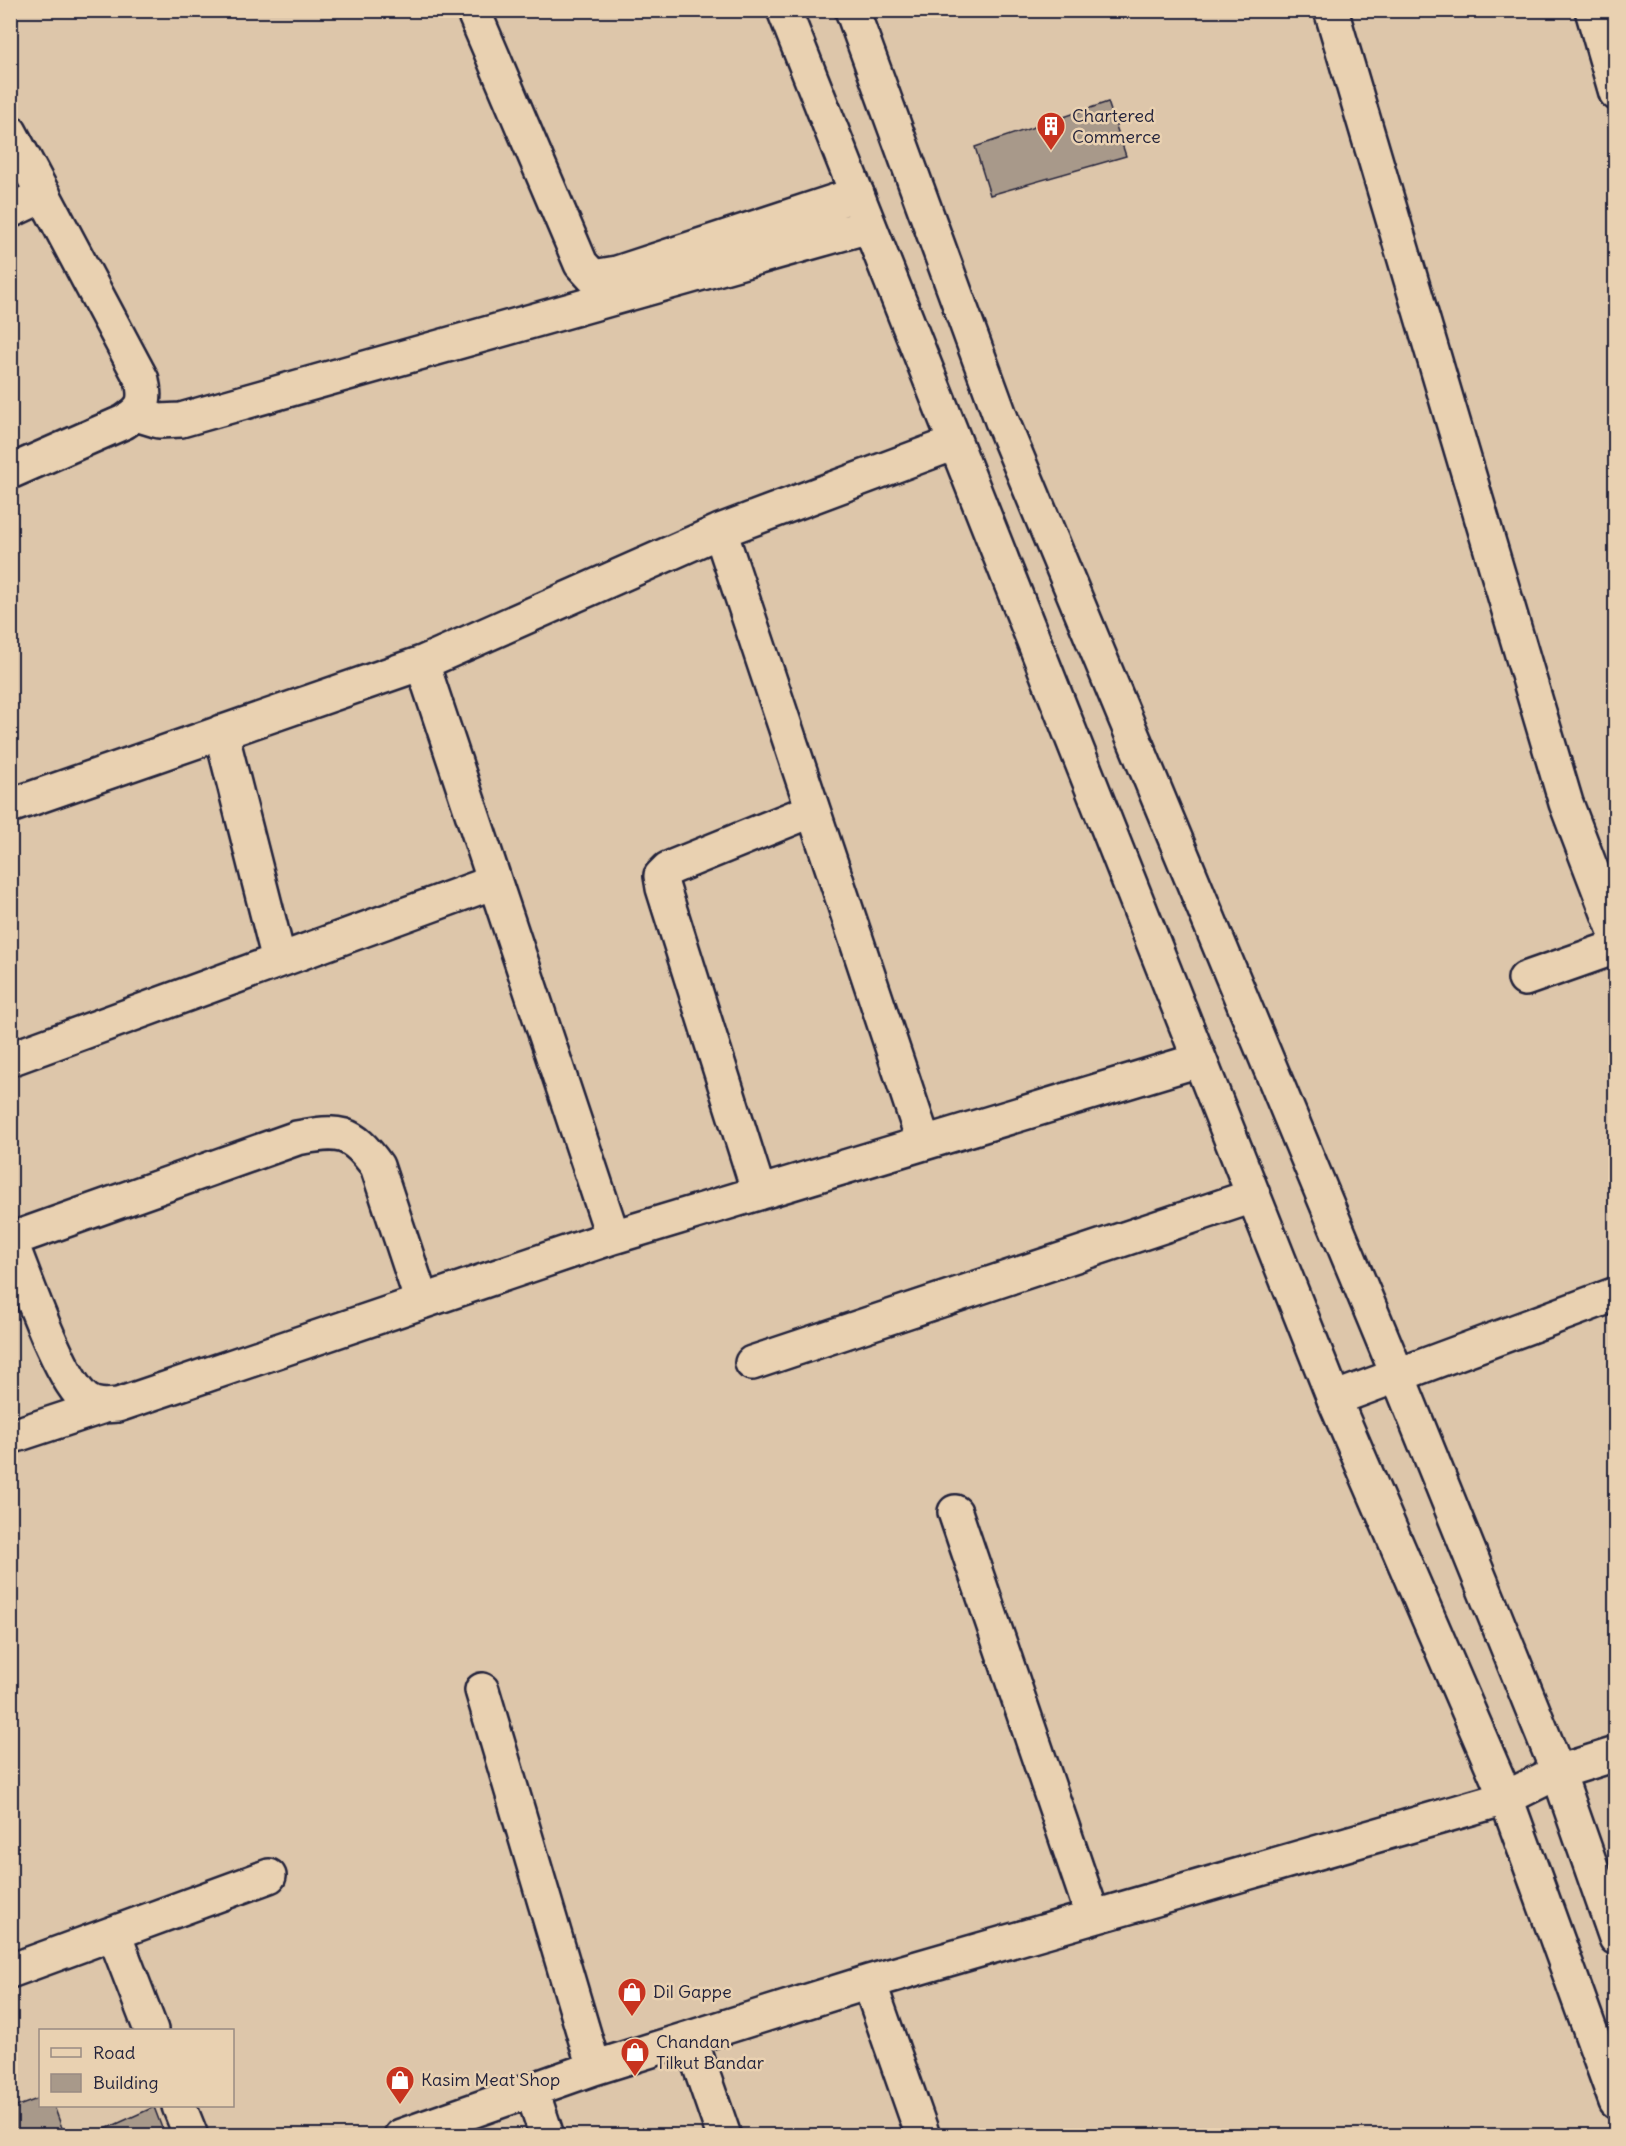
<svg xmlns="http://www.w3.org/2000/svg" width="1626" height="2146" font-family="Delius,sans-serif">
<style>
.building{fill:#a8998a;stroke:#22223b;stroke-width:1.5}
.lines{fill:none;stroke-linecap:round;stroke-linejoin:round}
.street-casing{stroke:#22223b;stroke-width:38}
.secondary-casing{stroke:#22223b;stroke-width:38}
.street{stroke:#e9d1b1;stroke-width:33}
.secondary{stroke:#e9d1b1;stroke-width:33}
.labels{text-anchor:middle;stroke-width:5;stroke-linejoin:round;paint-order:stroke}
.poi-label{font-size:18px;fill:#22223b;stroke:#e9d1b1;text-anchor:start}
</style>
<rect width="100%" height="100%" fill="#ddc6aa"/>
<filter id="ink" filterUnits="userSpaceOnUse"><feTurbulence type="fractalNoise" baseFrequency=".0167" numOctaves="2"/><feDisplacementMap in="SourceGraphic" scale="12" xChannelSelector="R" yChannelSelector="G"/><feConvolveMatrix kernelMatrix="1 2 1 2 8 2 1 2 1" color-interpolation-filters="sRGB"/></filter>
<g filter="url(#ink)">
<path class="building" d="M 1108,102 L 1126,156 L 990,195 L 975,147 Z
M 40,2098 L 40,2106 L 54,2106 L 65,2136 L 14,2136 L 10,2125 L 10,2109 Z
M 154,2107 L 165,2136 L 90,2136 Z"/>
<g class="lines">
<g class="street-casing">
<path id="street" d="M 473,10 L 581,264 L 593,277 L 617,273 L 857,194
M 1331,10 L 1566,803 L 1616,934
M 1592,10 L 1616,93
M 10,132 L 142,380 C 147,403 143,409 124,422 L 10,472
M 10,211 L 44,195
M 136,414 L 159,421 L 181,420 L 869,226
M 720,531 L 924,1143
M 422,663 L 613,1237 L 118,1405 C 106,1406 96,1407 86,1400 C 59,1379 25,1276 10,1240 L 297,1138 C 339,1130 351,1130 377,1166 L 422,1302
M 221,732 L 279,960
M 10,806 L 422,663 L 720,531 L 955,443
M 1525,979 L 1616,947
M 10,1059 L 494,882
M 759,1193 L 663,888 L 661,876 L 668,869 L 675,866 L 813,810
M 613,1237 L 1199,1060
M 752,1363 L 1253,1196
M 1334,1399 L 1616,1294
M 10,1437 L 101,1407
M 955,1512 L 1093,1917
M 482,1690 L 594,2068
M 114,1934 L 151,2030
M 10,1971 L 269,1876
M 869,1982 L 923,2136
M 690,2038 L 724,2136
M 532,2091 L 547,2136
M 179,2106 L 191,2136
M 401,2136 L 594,2068 L 869,1982 L 1506,1798 L 1558,1772 L 1616,1754"/>
</g>
<g class="secondary-casing">
<path id="secondary" d="M 784,10 L 1334,1399 L 1506,1798 L 1616,2102
M 852,10 L 1002,421 L 1398,1376 L 1558,1772 L 1616,1938"/>
</g>
<use href="#street" class="street"/>
<use href="#secondary" class="secondary"/>
</g>
</g>
<defs>
<g id="building-pin" transform="scale(1.5)"><path d="M0 17L-7.5 6A9.5 9.5 0 1 1 7.5 6Z" fill="#c8321e" stroke="#e9d1b1"/><path d="M-4-6H4V6H1V3H-1V6H-4ZM-2.5-4.3h1.7v1.8h-1.7ZM.8-4.3h1.7v1.8H.8ZM-2.5-1h1.7V.8h-1.7ZM.8-1h1.7V.8H.8Z" fill="#fff"/></g>
<g id="shop-pin" transform="scale(1.5)"><path d="M0 17L-7.5 6A9.5 9.5 0 1 1 7.5 6Z" fill="#c8321e" stroke="#e9d1b1"/><path d="M-5-2.5h2.3a2.7 3.5 0 0 1 5.4 0H5L5.5 6h-11ZM-1.5-2.5h3a1.5 2.3 0 0 0-3 0Z" fill="#fff"/></g>
</defs>
<g fill-rule="evenodd">
<use href="#building-pin" x="1051" y="126"/>
<use href="#shop-pin" x="632" y="1992"/>
<use href="#shop-pin" x="635" y="2052"/>
<use href="#shop-pin" x="400" y="2080"/>
</g>
<g class="labels">
<g class="poi-label">
<text x="1072" y="122">Chartered<tspan x="1072" dy="21">Commerce</tspan></text>
<text x="653" y="1998">Dil Gappe</text>
<text x="656" y="2048">Chandan<tspan x="656" dy="21">Tilkut Bandar</tspan></text>
<text x="421" y="2086">Kasim Meat Shop</text>
</g>
</g>
<rect width="1626" height="2146" fill="none" stroke="#e9d1b1" stroke-width="36"/>
<rect x="18" y="18" width="1590" height="2110" fill="none" stroke="#22223b" stroke-width="2" filter="url(#ink)"/>
<rect x="39" y="2029" width="195" height="78" fill="#e9d1b1" stroke="#998b82" stroke-width="1.5"/>
<rect x="51" y="2048" width="30" height="9" fill="#e9d1b1" stroke="#998b82" stroke-width="1.5"/>
<text x="93" y="2059" font-size="18" fill="#22223b">Road</text>
<rect x="51" y="2074" width="30" height="18" fill="#a8998a" stroke="#998b82" stroke-width="1.5"/>
<text x="93" y="2089" font-size="18" fill="#22223b">Building</text>
</svg>
